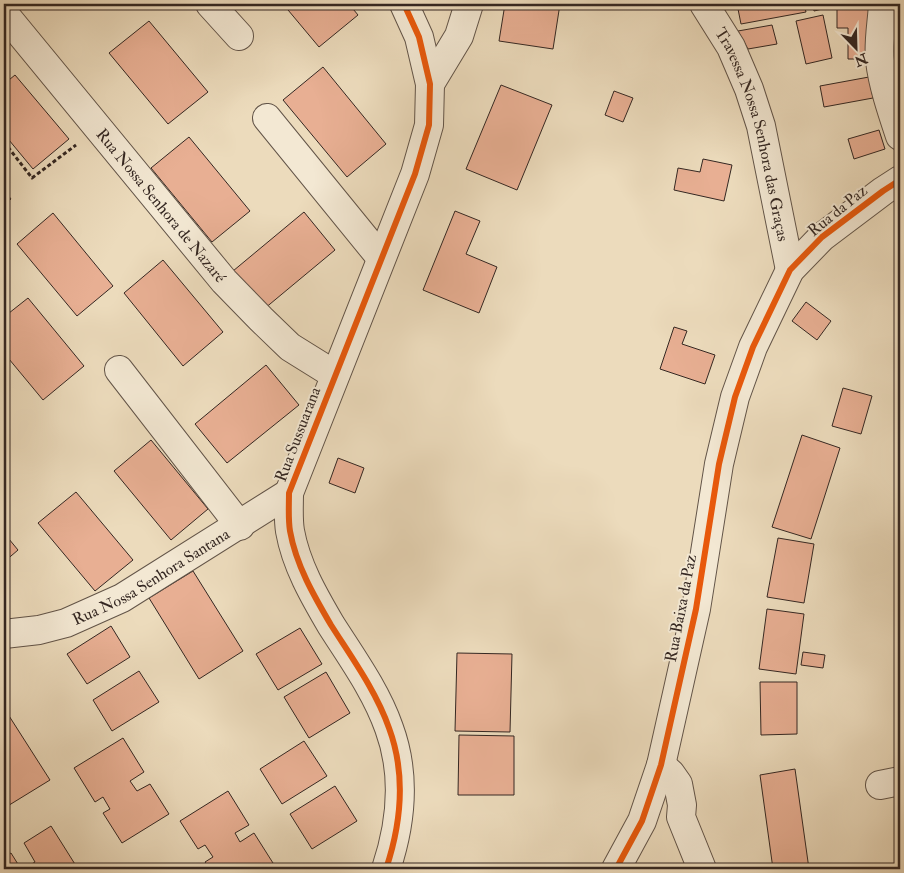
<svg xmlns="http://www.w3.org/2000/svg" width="904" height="873" font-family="'IM FELL Double Pica',serif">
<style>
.building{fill:#e8af93;stroke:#342722}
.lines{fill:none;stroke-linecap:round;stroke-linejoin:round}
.minor-casing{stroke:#625448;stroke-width:30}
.path{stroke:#342722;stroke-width:3;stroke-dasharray:4 2.5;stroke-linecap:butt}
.minor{stroke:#f3e8d3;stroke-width:28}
.cycleway-casing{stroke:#f3e8d3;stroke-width:9}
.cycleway{stroke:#e8590c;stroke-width:6}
.labels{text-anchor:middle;stroke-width:4;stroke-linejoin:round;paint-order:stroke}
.street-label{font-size:16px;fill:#342722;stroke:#f3e8d3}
</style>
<rect width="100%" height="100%" fill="#ecdbbc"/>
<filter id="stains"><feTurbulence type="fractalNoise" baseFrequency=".004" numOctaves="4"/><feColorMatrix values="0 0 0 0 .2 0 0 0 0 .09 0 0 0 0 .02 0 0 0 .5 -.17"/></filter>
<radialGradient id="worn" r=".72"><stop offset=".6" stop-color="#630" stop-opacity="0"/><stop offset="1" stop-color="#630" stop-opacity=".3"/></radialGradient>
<path class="building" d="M 283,4 L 349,4 L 358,15 L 319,47 Z
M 505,4 L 560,4 L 553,49 L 499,41 Z
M 737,4 L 804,4 L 806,12 L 741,24 Z
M 813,4 L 831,4 L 831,7 L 814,11 Z
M 837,4 L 876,4 L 876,59 L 848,59 L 848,28 L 837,28 Z
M 823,15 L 832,58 L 806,64 L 796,21 Z
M 149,21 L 208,92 L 168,124 L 109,53 Z
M 772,25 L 777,44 L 748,49 L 738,31 Z
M 323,67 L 386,144 L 347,177 L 283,100 Z
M 15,75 L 69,139 L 33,169 L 4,134 L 4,84 Z
M 869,77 L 873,98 L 824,107 L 820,86 Z
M 501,85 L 552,105 L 517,190 L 466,169 Z
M 614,91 L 633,98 L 623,122 L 605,115 Z
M 879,130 L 885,149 L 854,159 L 848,139 Z
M 189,137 L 250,211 L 212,242 L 151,168 Z
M 703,159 L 732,165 L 724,201 L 674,190 L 678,168 L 700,172 Z
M 4,190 L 11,199 L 4,205 Z
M 455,211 L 480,221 L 466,254 L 497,267 L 479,313 L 423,290 Z
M 304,212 L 335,250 L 264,309 L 233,271 Z
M 53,213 L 113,286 L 77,316 L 17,244 Z
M 163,260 L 223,332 L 183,366 L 124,293 Z
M 28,298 L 84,366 L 43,400 L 4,353 L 4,317 Z
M 806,302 L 831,321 L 817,340 L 792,321 Z
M 674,327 L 687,331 L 682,344 L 715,355 L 705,384 L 660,369 Z
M 266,365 L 299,405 L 227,463 L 195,424 Z
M 843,388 L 872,396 L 861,434 L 832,426 Z
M 802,435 L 840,448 L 811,539 L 772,527 Z
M 151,440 L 208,509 L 171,540 L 114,471 Z
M 338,458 L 364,468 L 355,493 L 329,483 Z
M 76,492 L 133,560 L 95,591 L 38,523 Z
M 4,533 L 18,550 L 4,562 Z
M 778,538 L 814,544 L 804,603 L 767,597 Z
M 193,571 L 243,651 L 199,679 L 149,598 Z
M 767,609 L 804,614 L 796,674 L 759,669 Z
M 111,626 L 130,657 L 87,684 L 67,654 Z
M 300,628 L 322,664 L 278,690 L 256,654 Z
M 803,652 L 825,655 L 823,668 L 801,665 Z
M 457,653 L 512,654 L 510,732 L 455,731 Z
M 139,671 L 159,702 L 112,731 L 93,700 Z
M 326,672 L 350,713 L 309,738 L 284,697 Z
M 760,682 L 797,682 L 797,734 L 761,735 Z
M 4,708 L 50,780 L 6,807 L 4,803 L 4,765 L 5,764 L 4,762 Z
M 459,735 L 514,736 L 514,795 L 458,795 Z
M 123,738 L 144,772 L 130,781 L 137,791 L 150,784 L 169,814 L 122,843 L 103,813 L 110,809 L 103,797 L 95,802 L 74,768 Z
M 304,741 L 327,776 L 282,804 L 260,769 Z
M 795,769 L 809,869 L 773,869 L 760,775 Z
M 335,786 L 357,821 L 312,849 L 290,814 Z
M 228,791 L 249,825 L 235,833 L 240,842 L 254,833 L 273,863 L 262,869 L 210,869 L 205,862 L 213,857 L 205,845 L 198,849 L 180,821 Z
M 51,826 L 78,869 L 23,869 L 35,862 L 24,843 Z
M 11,853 L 21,869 L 4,869 L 4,857 Z"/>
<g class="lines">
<g class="minor-casing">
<g id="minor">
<path d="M 210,4 L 239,36"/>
<path id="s1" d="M 704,4 L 731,47 L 749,89 L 761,126 L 790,270"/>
<path d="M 883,4 C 882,23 878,42 880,61 C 883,86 892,112 900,136"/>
<path id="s2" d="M 6,16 L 224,281 L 261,319 L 290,347 L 335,375"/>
<path d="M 430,84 L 459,36 L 469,4"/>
<path d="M 267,118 L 381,258"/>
<path d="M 119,370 L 240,526"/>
<path id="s3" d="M 4,634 L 39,630 L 66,623 L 122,598 L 289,493"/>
<path d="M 661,765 L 671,774 L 678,784 L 682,805 L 681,817 L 702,869"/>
<path d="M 880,785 L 900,781"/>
<path d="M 386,869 C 401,824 406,774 389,728 C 376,691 352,658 331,625 C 314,596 296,565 290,531 C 288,519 289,506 289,493 L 415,174 L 429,125 L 430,84 L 419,37 L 404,4"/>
<path d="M 616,869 L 642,821 L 661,765 L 696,609 L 719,464 L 735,397 L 753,347 L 790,270 L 822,237 L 883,191 L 900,180"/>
</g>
</g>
<path class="path" d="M 4,142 L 32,178 L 76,145"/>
<use href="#minor" class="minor"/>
<g class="cycleway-casing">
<path id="cycleway" d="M 386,869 C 401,824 406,774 389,728 C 376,691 352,658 331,625 C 314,596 296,565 290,531 C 288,519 289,506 289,493 L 415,174 L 429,125 L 430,84 L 419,37 L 404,4
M 616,869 L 642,821 L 661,765 L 696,609 L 719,464 L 735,397 L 753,347 L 790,270 L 822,237 L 883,191 L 900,180"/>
</g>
<use href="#cycleway" class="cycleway"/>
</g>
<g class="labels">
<g class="street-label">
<text dy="6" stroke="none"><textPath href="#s1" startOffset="141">Travessa Nossa Senhora das Graças</textPath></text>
<text dy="6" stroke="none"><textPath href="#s2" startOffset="245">Rua Nossa Senhora de Nazaré</textPath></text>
<text transform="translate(837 210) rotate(-39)" y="6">Rua da Paz</text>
<text transform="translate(297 434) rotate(-69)" y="6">Rua Sussuarana</text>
<text dy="6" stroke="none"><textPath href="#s3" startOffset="160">Rua Nossa Senhora Santana</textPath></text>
<text transform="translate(680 608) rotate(-79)" y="6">Rua Baixa da Paz</text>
</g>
</g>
<rect width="904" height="873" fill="none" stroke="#ecdbbc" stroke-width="20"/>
<rect x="5" y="5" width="894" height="863" fill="none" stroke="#342722" stroke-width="2.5"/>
<rect x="10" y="10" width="884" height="853" fill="none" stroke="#342722"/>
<g transform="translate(856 48) rotate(157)" stroke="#f3e8d3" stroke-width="4" paint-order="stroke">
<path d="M0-4L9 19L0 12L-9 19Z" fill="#342722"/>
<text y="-8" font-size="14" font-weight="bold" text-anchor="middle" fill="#342722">N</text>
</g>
<rect width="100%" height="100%" filter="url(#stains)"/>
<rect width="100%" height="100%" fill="url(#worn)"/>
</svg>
